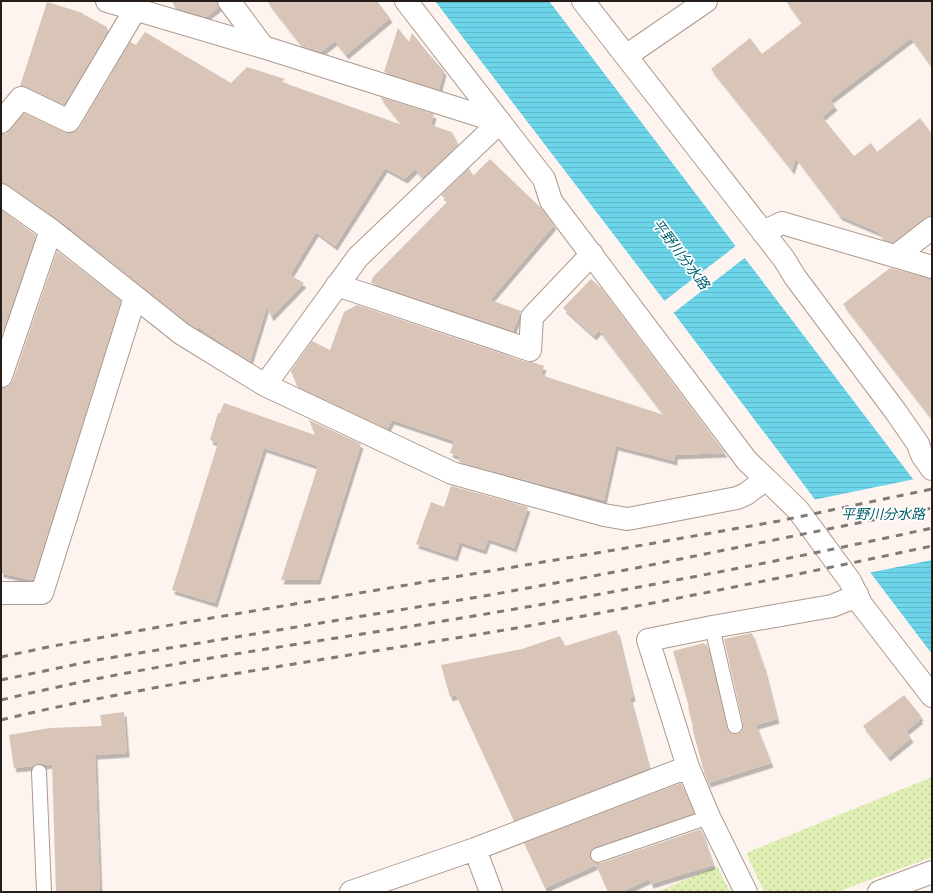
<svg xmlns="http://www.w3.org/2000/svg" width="933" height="893" font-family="Raleway,'Noto Sans JP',sans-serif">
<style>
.park{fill:url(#park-dots)}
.water{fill:url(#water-rules)}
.pier{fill:#fdf4ef}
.building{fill:#d8c5b7;filter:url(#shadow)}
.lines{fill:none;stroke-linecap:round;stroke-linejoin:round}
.lane-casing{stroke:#ad998d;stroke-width:16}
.street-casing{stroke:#ad998d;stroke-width:24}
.secondary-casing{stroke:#ad998d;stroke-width:24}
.lane{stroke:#fff;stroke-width:14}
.street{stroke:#fff;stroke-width:22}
.secondary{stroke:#fff;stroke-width:22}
.rail{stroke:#827975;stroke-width:3;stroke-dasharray:7 7;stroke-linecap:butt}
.labels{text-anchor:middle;stroke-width:3.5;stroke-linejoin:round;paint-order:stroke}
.water-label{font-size:14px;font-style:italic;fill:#005f6d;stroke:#fff}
</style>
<defs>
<pattern id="park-dots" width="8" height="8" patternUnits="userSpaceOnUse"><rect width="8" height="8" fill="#e0efb3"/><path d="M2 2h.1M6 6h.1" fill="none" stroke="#c0cc99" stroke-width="1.8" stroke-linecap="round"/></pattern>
<pattern id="water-rules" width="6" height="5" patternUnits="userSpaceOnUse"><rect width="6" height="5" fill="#6dd5e9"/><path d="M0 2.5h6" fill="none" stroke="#5eb6c7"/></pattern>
<filter id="shadow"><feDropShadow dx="2.5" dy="4.5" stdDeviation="0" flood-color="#0004"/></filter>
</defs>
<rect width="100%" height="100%" fill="#fdf4ef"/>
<path class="park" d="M 932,777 L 932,857 L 837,892 L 764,892 L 746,853 Z
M 717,866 L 730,892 L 657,892 Z"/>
<path class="water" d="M 435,1 L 549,1 L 932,504 L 932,654 L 676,316 Z"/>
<path class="pier" d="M 737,245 L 746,257 L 672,314 L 663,302 Z
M 915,479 L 932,501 L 932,560 L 868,573 L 813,500 Z"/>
<path class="building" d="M 171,1 L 217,1 L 219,7 L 206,17 L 177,8 Z
M 267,1 L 377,1 L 390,18 L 346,55 L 335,41 L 321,52 L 302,46 Z
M 786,1 L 932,1 L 932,67 L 911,38 L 830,100 L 835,106 L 822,117 L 854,156 L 871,143 L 877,152 L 920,118 L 932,134 L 932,216 L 924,218 L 893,243 L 884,240 L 878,232 L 840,216 L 796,158 L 792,170 L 711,69 L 750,38 L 762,54 L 802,23 Z
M 47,2 L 83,13 L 83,14 L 107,27 L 108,31 L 64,105 L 26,87 L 20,86 Z
M 398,28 L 409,42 L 412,33 L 428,53 L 444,71 L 439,90 L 384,72 Z
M 145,32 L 231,83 L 247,67 L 285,79 L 282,82 L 402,125 L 380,97 L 434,114 L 431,125 L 452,132 L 458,145 L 423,178 L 415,169 L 405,179 L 385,168 L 335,246 L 316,232 L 290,275 L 304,283 L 271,317 L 267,306 L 250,361 L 227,347 L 199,327 L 198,329 L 189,324 L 59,220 L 8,185 L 1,183 L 2,134 L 6,134 L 10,130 L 24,113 L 64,132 L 70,133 L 76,131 L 80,127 L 130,42 L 136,45 Z
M 490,159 L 541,208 L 554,225 L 490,300 L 521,311 L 513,331 L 371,283 L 373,277 L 448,201 L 441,195 L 469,168 L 473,176 Z
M 1,210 L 36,235 L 1,337 Z
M 57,251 L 121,301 L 33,580 L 31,580 L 1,573 L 1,388 L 9,386 L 13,380 Z
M 890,268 L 932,279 L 932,419 L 843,304 Z
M 591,279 L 601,288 L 725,453 L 675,455 L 675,461 L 616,446 L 604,500 L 536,483 L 459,462 L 460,457 L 450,453 L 454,441 L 392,420 L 387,429 L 297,386 L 291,371 L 312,341 L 330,350 L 344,312 L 357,305 L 526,362 L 532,362 L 544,366 L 541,375 L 664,415 L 599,330 L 594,336 L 563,308 Z
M 224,403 L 315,435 L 309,420 L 361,444 L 318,580 L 281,580 L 318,466 L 264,448 L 215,603 L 172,590 L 218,443 L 210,440 L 218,413 L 220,413 Z
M 451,486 L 528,507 L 514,548 L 488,539 L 484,550 L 460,542 L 455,557 L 416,544 L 431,502 L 444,507 Z
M 617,630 L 633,697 L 630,698 L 649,768 L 514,821 L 456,695 L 450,697 L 441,665 L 522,649 L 560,636 L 565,646 Z
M 752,633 L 764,668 L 777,719 L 756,725 L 771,763 L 708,783 L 704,772 L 692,727 L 693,727 L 688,707 L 689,707 L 673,651 L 704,643 L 705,645 L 707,644 L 727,728 L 729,732 L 737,734 L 741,732 L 743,728 L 743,724 L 724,639 Z
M 904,695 L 921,716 L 919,718 L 921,719 L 906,731 L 911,738 L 888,757 L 863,726 Z
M 124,712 L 127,753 L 95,755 L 100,892 L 56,892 L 52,764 L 43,765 L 38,764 L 34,766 L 14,768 L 9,735 L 50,728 L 102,726 L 100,715 Z
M 681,783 L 694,813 L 595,847 L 592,849 L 590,853 L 590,858 L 596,863 L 601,863 L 701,829 L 713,865 L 651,884 L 649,879 L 622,892 L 608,892 L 596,865 L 545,888 L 524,843 Z"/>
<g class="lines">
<g class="lane-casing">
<path id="lane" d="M 712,627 L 735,726
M 39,772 L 44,892
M 598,855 L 709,817"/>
</g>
<g class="street-casing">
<path id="street" d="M 229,1 L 263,47
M 583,1 L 784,259 L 795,277 L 896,412 L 918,444 L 922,455 L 932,469
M 626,56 L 706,1
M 1,122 L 21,98 L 69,121 L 135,10
M 1,195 L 51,230 L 182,334 L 265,385 L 452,473 L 604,515 L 627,519 L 633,518 L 737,498 L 746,494 L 766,479 L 747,461 L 551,201 L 544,179 L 406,1
M 896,256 L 932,228
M 337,285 L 530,350 L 532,317 L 592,254
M 1,376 L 51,230
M 265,385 L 358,257 L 500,122
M 766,479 L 798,510 L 850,581 L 861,604 L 932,696
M 1,593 L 42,593 L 135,297
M 351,892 L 475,849
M 491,892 L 475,849 L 688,767
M 746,892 L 709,817 L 688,767 L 648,640 L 712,627 L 832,606 L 847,600 L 857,594
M 879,892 L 932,872"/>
</g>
<g class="secondary-casing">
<path id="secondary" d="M 107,1 L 263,47 L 500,122
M 763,232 L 782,223 L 932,267"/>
</g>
<use href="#lane" class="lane"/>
<use href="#street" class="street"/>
<use href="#secondary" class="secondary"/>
<path class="rail" d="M 1,657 L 48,647 L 182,623 L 626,548 L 779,521 L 932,489
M 1,680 L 97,660 L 490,595 L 631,569 L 932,508
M 1,700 C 144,665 291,646 437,622 C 603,595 768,564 932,528
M 1,720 C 53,707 106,697 159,687 C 270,667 382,650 493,632 C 640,607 786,577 932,546"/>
</g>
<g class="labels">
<g class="water-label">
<text transform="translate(681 254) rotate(53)" y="5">平野川分水路</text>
<text x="883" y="519">平野川分水路</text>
</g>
</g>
<rect width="933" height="893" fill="none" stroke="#251d19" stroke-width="4"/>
</svg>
